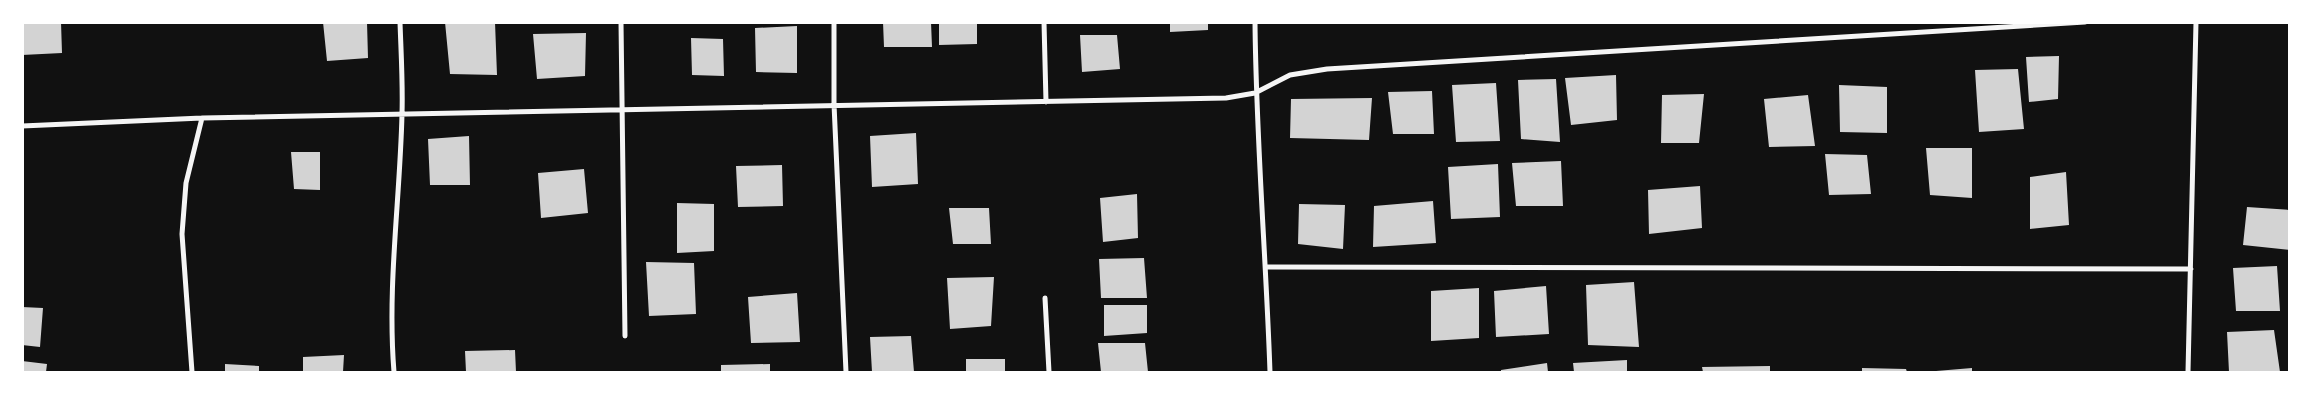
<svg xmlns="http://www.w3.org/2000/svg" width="2312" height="395" font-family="'PT Sans',sans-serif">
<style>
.building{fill:#d3d3d3}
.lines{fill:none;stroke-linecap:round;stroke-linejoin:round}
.minor{stroke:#f5f5f5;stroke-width:5}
</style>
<rect width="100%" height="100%" fill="#111"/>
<path class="building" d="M 22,22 L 61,22 L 62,53 L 22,55 Z
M 323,22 L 367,22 L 368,58 L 327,61 Z
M 445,22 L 495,22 L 497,75 L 450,74 Z
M 883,22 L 931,22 L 932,47 L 884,47 Z
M 939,22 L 977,22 L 977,44 L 939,45 Z
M 1170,22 L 1208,22 L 1208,30 L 1170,32 Z
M 797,26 L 797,73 L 756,72 L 755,28 Z
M 586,33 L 585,76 L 537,79 L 533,34 Z
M 1080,35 L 1117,35 L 1120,69 L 1082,72 Z
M 691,38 L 723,39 L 724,76 L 692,75 Z
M 2059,56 L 2058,99 L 2029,102 L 2026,57 Z
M 2018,69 L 2024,129 L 1979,132 L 1975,70 Z
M 1616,75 L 1617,120 L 1571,125 L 1565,78 Z
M 1556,79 L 1560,142 L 1521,139 L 1518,80 Z
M 1496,83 L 1500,141 L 1456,142 L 1452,85 Z
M 1839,85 L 1887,87 L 1887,133 L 1840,132 Z
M 1432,91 L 1434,134 L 1393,134 L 1388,92 Z
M 1704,94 L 1699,143 L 1661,143 L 1662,95 Z
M 1808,95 L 1815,146 L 1769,147 L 1764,99 Z
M 1372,98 L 1369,140 L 1290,138 L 1291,99 Z
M 916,133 L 918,184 L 872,187 L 870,136 Z
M 469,136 L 470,185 L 430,185 L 428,139 Z
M 1926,148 L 1972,148 L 1972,198 L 1930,195 Z
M 291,152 L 320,152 L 320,190 L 294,189 Z
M 1825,154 L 1867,155 L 1871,194 L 1829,195 Z
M 1561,161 L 1563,206 L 1516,206 L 1512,163 Z
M 1498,164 L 1500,217 L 1451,219 L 1448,167 Z
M 782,165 L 783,206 L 738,207 L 736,166 Z
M 584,169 L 588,213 L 541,218 L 538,173 Z
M 2066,172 L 2069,225 L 2030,229 L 2030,177 Z
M 1700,186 L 1702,228 L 1649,234 L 1648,190 Z
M 1137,194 L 1138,238 L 1103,242 L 1100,198 Z
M 1433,201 L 1436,243 L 1373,247 L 1374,206 Z
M 677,203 L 714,204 L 714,251 L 677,253 Z
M 1299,204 L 1345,205 L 1343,249 L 1298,244 Z
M 2247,207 L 2290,210 L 2290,250 L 2243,245 Z
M 949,208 L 989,208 L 991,244 L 953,244 Z
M 1144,258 L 1147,298 L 1101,298 L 1099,259 Z
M 646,262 L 694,263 L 696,314 L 649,316 Z
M 2277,266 L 2280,311 L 2236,311 L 2233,268 Z
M 994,277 L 991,326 L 950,329 L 947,278 Z
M 1634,282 L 1639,347 L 1588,345 L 1586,285 Z
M 1546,286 L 1549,334 L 1496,337 L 1494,291 Z
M 1479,288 L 1479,338 L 1431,341 L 1431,291 Z
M 797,293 L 800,342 L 751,343 L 748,297 Z
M 1104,305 L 1147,305 L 1147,333 L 1104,336 Z
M 22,307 L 43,308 L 40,347 L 22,345 Z
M 2274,330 L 2280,372 L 2229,372 L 2227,332 Z
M 911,336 L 914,372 L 872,372 L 870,337 Z
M 1098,343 L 1145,343 L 1148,372 L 1101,372 Z
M 515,350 L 516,372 L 466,372 L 465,351 Z
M 344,355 L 343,372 L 303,372 L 303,357 Z
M 966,359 L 1005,359 L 1005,372 L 966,372 Z
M 1627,360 L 1627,372 L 1574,372 L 1573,363 Z
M 22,361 L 47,364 L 46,372 L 22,372 Z
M 1547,363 L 1548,372 L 1501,372 L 1501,370 Z
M 225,364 L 259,366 L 259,372 L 225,372 Z
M 770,364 L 770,372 L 721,372 L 721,365 Z
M 1770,366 L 1770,372 L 1703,372 L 1702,367 Z
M 1862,368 L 1906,369 L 1907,372 L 1862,372 Z
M 1972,368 L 1972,372 L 1936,372 L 1936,371 Z"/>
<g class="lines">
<path class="minor" d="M 621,22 L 625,336
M 834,22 L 834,104 L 846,372
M 1044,22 L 1046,102
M 1255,22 C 1256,139 1266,256 1270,372
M 22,126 L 202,118 L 1226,98 L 1255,93 L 1290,75 L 1327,69 L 2085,22
M 1267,267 L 2191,269
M 1045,298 L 1049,372
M 192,372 L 182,234 L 186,183 L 202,118
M 394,372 C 387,286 400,200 402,114 C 403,84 401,53 400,22
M 2188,372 L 2196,22"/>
</g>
<rect width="2312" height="395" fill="none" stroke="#ffffff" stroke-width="48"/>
</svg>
